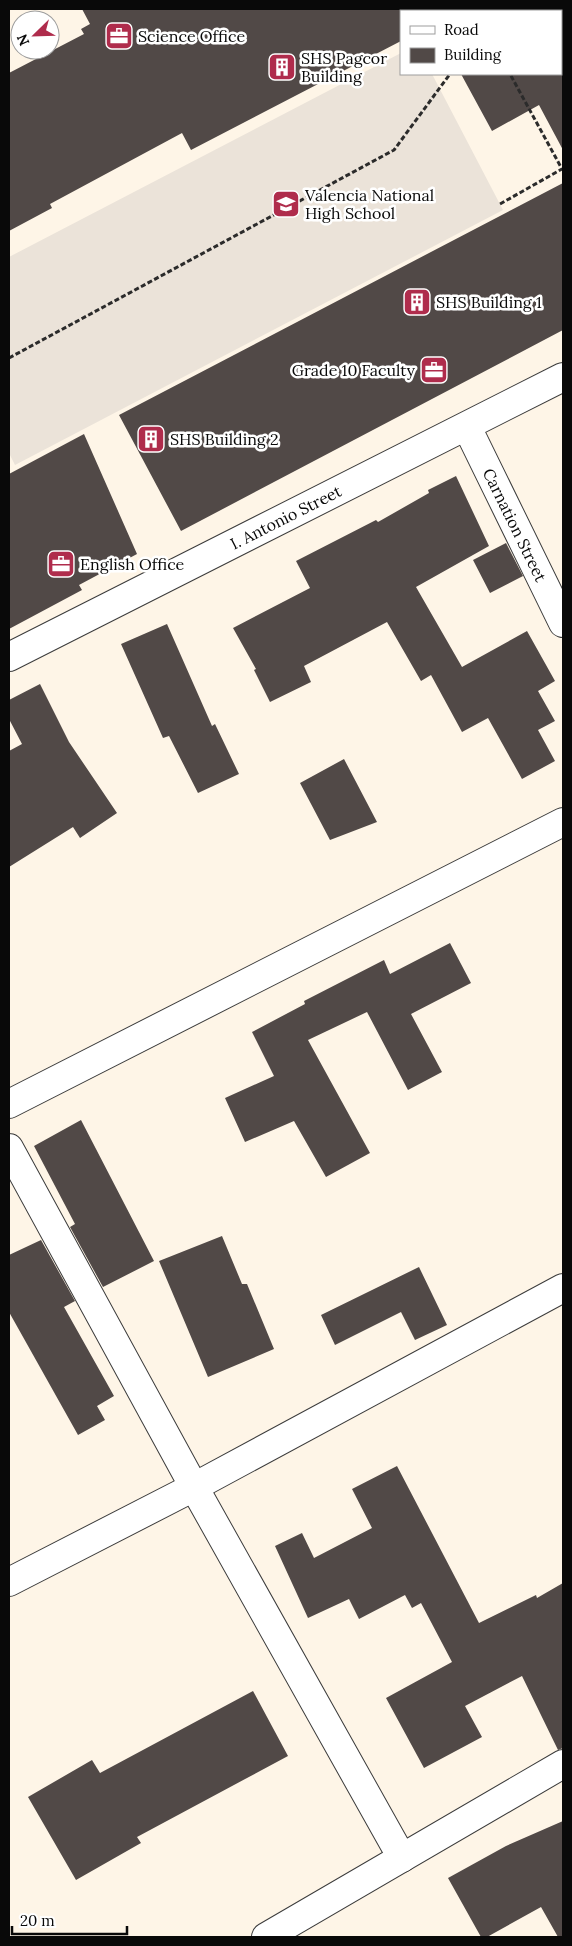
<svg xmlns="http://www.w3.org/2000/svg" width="572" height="1946" font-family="Lora,serif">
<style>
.plaza{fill:#ebe3d9}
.building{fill:#514947}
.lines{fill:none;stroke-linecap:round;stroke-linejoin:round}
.minor-casing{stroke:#3c3c3c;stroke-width:30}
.path{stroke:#2b2b2b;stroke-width:3;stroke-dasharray:5 2.5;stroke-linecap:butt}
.minor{stroke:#fff;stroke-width:28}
.labels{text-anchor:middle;stroke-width:5;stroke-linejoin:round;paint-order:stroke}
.poi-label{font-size:16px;fill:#090909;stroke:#fff;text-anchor:start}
.street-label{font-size:16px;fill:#090909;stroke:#fff}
</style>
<rect width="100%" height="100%" fill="#fef5e7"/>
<path class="plaza" d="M 401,53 L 401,74 L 432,74 L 503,210 L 15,465 L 9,453 L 9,257 Z"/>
<path class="building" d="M 82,9 L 401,9 L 401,41 L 191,150 L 182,133 L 50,204 L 52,208 L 9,231 L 9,73 L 84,34 L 81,29 L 90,24 Z
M 461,74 L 563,74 L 563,150 L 539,105 L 492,131 Z
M 563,183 L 563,330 L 181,531 L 119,415 Z
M 84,434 L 137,554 L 79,585 L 82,590 L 9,629 L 9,474 Z
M 456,476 L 489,546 L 416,587 L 462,667 L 527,631 L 555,681 L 538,691 L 555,721 L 538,730 L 555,761 L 522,779 L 488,718 L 462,732 L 431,675 L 421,681 L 387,622 L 304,666 L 311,682 L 270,702 L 254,670 L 256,669 L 233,628 L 310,588 L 296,561 L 376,520 L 378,522 L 429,493 L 428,490 Z
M 506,543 L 523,576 L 490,593 L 473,560 Z
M 167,624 L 212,726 L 215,724 L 239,774 L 198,793 L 169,736 L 163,738 L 121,644 Z
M 40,684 L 69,742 L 117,813 L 80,838 L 73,827 L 9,867 L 9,751 L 22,744 L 9,719 L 9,700 Z
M 344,759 L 377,822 L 330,840 L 300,783 Z
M 450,943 L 471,983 L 411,1014 L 442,1072 L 408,1090 L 367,1012 L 308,1040 L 370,1153 L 326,1177 L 294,1121 L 245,1142 L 225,1098 L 274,1076 L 252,1032 L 305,1004 L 304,1001 L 384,960 L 390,974 Z
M 81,1120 L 154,1261 L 103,1287 L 70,1227 L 75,1224 L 34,1146 Z
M 222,1236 L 242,1284 L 247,1284 L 274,1349 L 208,1377 L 159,1261 Z
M 41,1240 L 75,1301 L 64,1307 L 114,1396 L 97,1406 L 105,1420 L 78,1435 L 9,1312 L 9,1255 Z
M 419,1267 L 447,1325 L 415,1340 L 401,1312 L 335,1345 L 321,1315 Z
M 397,1466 L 479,1623 L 536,1595 L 537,1598 L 563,1583 L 563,1748 L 558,1750 L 522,1676 L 465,1706 L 482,1737 L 424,1768 L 386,1698 L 452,1662 L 421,1603 L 412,1608 L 405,1595 L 359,1619 L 349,1599 L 308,1618 L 275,1546 L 302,1533 L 314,1558 L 372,1528 L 352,1489 Z
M 253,1691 L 288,1756 L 137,1837 L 141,1843 L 76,1880 L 28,1797 L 92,1760 L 100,1773 Z
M 563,1821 L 563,1937 L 558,1937 L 541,1907 L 487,1937 L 481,1937 L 448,1878 L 506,1846 Z"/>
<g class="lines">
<g class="minor-casing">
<g id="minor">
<path id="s1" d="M 467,427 L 563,623"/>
<path id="s2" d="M 9,657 L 563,377"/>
<path d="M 9,1104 L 563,822"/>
<path d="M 9,1148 L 194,1487 L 402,1858"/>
<path d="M 9,1582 L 194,1487 L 563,1288"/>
<path d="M 266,1937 L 563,1764"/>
</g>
</g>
<path class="path" d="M 474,9 L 475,11
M 558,9 L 559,11
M 561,14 L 563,18
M 500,204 L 562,169 L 510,74
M 9,358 L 394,150 L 450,74"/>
<use href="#minor" class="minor"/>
</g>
<defs>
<g id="office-square" transform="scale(1.4375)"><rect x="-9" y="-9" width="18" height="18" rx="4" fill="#af2c4c" stroke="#fff"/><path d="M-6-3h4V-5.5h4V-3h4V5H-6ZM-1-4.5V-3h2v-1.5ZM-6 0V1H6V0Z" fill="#fff"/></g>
<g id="building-square" transform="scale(1.4375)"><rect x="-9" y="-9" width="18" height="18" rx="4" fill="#af2c4c" stroke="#fff"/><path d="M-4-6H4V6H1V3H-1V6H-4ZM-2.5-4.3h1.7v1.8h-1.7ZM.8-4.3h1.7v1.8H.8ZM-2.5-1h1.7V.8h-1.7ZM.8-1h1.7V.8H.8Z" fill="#fff"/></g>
<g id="school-square" transform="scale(1.4375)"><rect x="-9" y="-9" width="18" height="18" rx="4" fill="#af2c4c" stroke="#fff"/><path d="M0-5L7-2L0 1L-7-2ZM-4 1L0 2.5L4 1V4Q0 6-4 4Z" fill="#fff"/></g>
</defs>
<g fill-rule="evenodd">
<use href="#office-square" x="119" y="36"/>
<use href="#building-square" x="282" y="67"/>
<use href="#school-square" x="286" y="204"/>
<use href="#building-square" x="417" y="302"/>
<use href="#office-square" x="434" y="370"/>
<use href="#building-square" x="151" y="439"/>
<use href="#office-square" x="61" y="564"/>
</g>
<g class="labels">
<g class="poi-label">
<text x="138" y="42">Science Office</text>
<text x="301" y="64">SHS Pagcor<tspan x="301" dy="18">Building</tspan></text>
<text x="305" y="201">Valencia National<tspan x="305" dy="18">High School</tspan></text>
<text x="436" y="308">SHS Building 1</text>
<text x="415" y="376" text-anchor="end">Grade 10 Faculty</text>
<text x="170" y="445">SHS Building 2</text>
<text x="80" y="570">English Office</text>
</g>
<g class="street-label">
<text dy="6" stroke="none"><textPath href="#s2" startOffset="310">I. Antonio Street</textPath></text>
<text dy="6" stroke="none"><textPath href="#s1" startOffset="109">Carnation Street</textPath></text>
</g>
</g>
<rect width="572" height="1946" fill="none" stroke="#090909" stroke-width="20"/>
<rect x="400" y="10" width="162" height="65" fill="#ffffff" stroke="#9d9d9d"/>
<rect x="410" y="26" width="25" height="8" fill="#ffffff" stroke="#9d9d9d"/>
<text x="444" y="35" font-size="15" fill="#090909">Road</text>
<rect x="410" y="48" width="25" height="15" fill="#514947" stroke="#9d9d9d"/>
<text x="444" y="60" font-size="15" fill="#090909">Building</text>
<g transform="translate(35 35) rotate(247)"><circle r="24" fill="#ffffff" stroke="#9d9d9d"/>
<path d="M0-4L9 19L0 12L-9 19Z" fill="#af2c4c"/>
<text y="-8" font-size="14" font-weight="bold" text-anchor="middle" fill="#090909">N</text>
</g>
<path d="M12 1926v8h115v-8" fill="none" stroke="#090909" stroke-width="2.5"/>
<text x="20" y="1926" font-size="15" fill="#090909" stroke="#ffffff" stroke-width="4" paint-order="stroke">20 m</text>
</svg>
